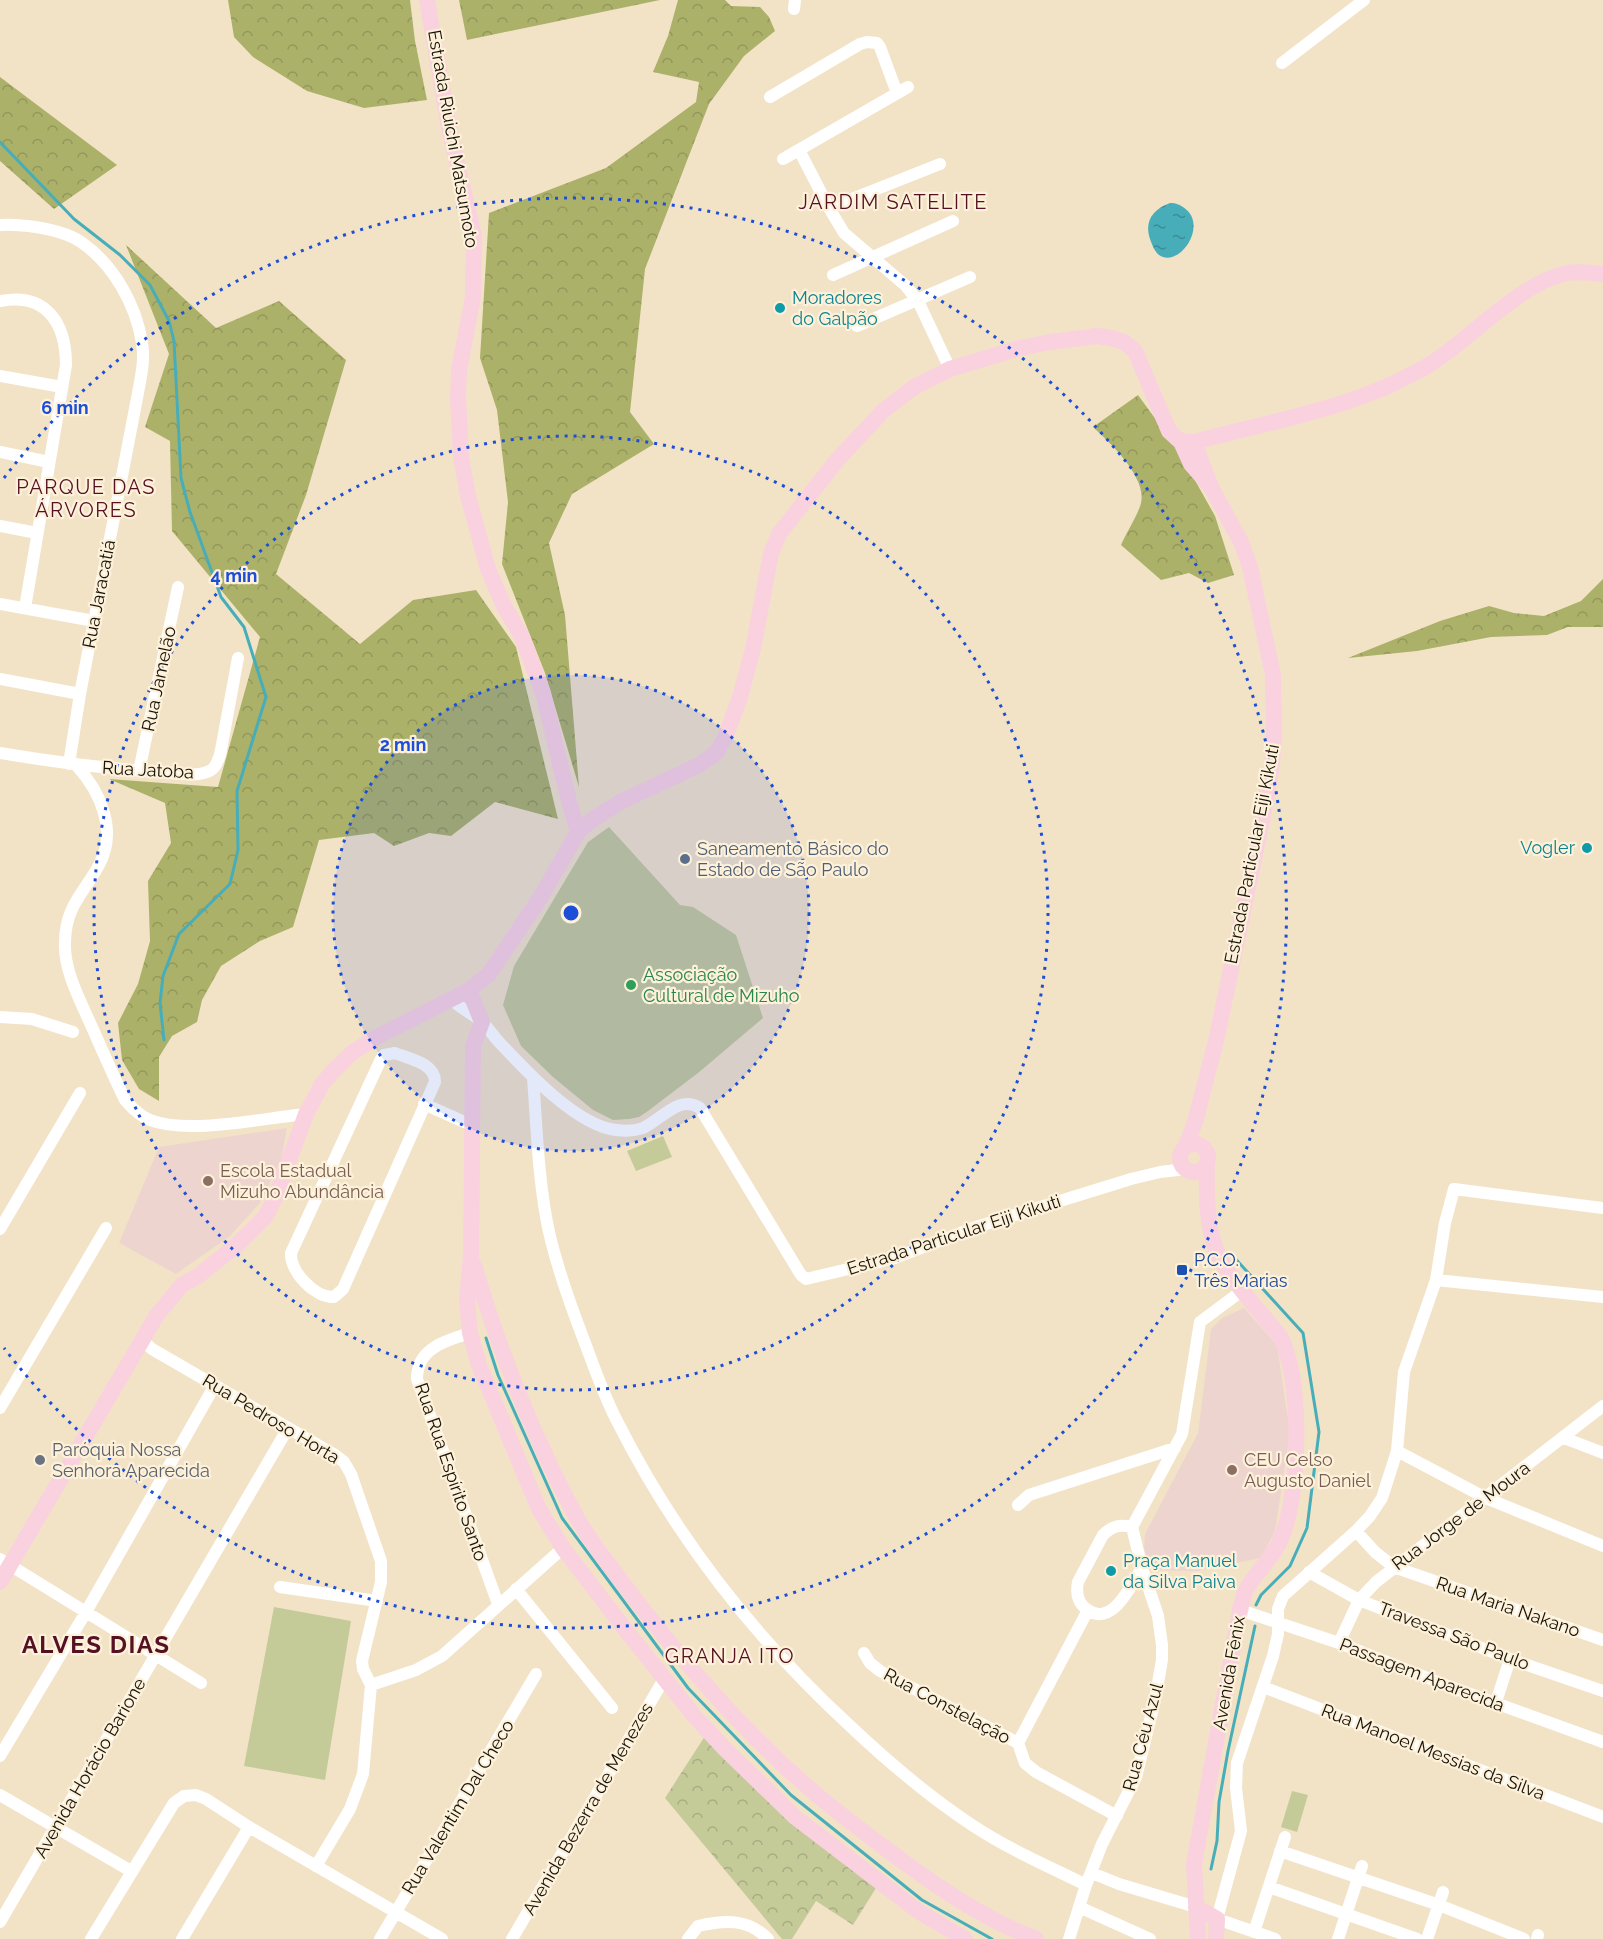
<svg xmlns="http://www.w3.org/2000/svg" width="1603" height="1939" font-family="Raleway,sans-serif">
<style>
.education{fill:#eed4cf}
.forest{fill:url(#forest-crowns)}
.park{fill:url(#park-crowns)}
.garden{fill:#c5ca99}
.water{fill:url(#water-ripples)}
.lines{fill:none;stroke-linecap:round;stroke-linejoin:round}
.stream{stroke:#47aeb9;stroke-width:3}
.street{stroke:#fff;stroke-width:12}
.secondary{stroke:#fad1de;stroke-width:16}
.ring{fill:none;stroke:#1d4ed8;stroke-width:3;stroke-dasharray:3 6}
.culture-dot{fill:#0f9aa8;stroke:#fdf1da;stroke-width:2}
.service-dot{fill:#5c6f8a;stroke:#fdf1da;stroke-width:2}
.leisure-dot{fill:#2e9e5b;stroke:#fdf1da;stroke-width:2}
.education-dot{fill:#8d6e63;stroke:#fdf1da;stroke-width:2}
.transit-dot{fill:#1a4fb4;stroke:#fdf1da;stroke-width:2}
.worship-dot{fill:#6b7280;stroke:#fdf1da;stroke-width:2}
.labels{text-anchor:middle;stroke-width:4.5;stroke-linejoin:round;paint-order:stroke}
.street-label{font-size:18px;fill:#171208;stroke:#fdf1da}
.culture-label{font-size:18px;fill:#0d838f;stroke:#fdf1da;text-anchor:start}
.service-label{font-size:18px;fill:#4e5e75;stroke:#fdf1da;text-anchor:start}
.leisure-label{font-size:18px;fill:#27864d;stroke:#fdf1da;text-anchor:start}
.education-label{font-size:18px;fill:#785e54;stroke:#fdf1da;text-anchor:start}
.transit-label{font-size:18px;fill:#164399;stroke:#fdf1da;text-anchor:start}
.worship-label{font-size:18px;fill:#5b616d;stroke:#fdf1da;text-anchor:start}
.neighbourhood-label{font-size:20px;letter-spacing:1.5px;fill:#551023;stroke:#fdf1da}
.district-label{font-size:24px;font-weight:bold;letter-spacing:1.5px;fill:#551023;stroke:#fdf1da}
.centre{fill:#1d4ed8;stroke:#fdf1da;stroke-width:3}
.ring-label{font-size:18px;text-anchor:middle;font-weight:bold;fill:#1d4ed8;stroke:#fdf1da;stroke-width:4.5;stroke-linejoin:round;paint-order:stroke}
</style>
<defs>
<pattern id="forest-crowns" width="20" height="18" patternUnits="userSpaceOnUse" patternTransform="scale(1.5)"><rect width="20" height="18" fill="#acb169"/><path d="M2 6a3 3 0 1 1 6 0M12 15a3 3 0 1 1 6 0" fill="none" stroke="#93975a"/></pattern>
<pattern id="park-crowns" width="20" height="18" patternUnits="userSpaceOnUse" patternTransform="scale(1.5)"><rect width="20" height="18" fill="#c5ca99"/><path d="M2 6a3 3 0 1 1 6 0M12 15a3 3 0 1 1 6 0" fill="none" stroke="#a8ac82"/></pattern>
<pattern id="water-ripples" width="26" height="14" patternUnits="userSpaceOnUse" patternTransform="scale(1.5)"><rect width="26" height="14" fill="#47aeb9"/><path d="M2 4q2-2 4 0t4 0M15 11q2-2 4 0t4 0" fill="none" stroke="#3a8c94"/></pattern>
</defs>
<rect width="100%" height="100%" fill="#f2e3c7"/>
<path class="education" d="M 287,1128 L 281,1160 L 260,1203 L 230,1236 L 176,1274 L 119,1243 L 159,1147 Z
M 1244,1308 L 1277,1345 L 1290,1433 L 1275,1531 L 1261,1558 L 1197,1571 L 1149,1570 L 1144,1547 L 1145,1534 L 1198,1433 L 1211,1329 L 1222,1318 Z"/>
<path class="forest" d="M 228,0 L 410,0 L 415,41 L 427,100 L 364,108 L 307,91 L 253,57 L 234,37 Z
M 459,0 L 660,0 L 467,40 Z
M 678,0 L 725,0 L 731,6 L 760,7 L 769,17 L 775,31 L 744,56 L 709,104 L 645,269 L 630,412 L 654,444 L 572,494 L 549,543 L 565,615 L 579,787 L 545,673 L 502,564 L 508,502 L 497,410 L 480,358 L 489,213 L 606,168 L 696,102 L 699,82 L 653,72 L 668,36 Z
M 0,77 L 117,165 L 54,209 L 0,161 Z
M 126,245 L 216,328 L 279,301 L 346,360 L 306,495 L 276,574 L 360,644 L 413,600 L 476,590 L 516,647 L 558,819 L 495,802 L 451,836 L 429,833 L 394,846 L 374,833 L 319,840 L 293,927 L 260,941 L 221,966 L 202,1000 L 197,1022 L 172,1036 L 159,1057 L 159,1101 L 139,1089 L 122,1060 L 118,1023 L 138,984 L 150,941 L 148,881 L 171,843 L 165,803 L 109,779 L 218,787 L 260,637 L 172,531 L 170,441 L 145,427 L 169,354 Z
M 1138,395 L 1178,450 L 1215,516 L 1234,575 L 1208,583 L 1189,573 L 1161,580 L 1121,545 C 1126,533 1138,515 1141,503 C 1147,477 1110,443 1093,427 Z
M 1603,579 L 1603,627 L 1568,627 L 1547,635 L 1491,637 L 1417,651 L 1348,658 L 1440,621 L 1489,606 L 1514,613 L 1544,616 L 1581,601 Z"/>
<path class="park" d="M 705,1736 L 876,1888 L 853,1925 L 816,1901 L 792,1939 L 782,1939 L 665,1798 Z"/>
<path class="garden" d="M 609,827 L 680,905 L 693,907 L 736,935 L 763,1018 L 698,1073 L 648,1111 L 639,1117 L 629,1119 L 613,1120 L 593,1110 L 553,1077 L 521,1046 L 503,1005 L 514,966 L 588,842 Z
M 663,1136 L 672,1157 L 636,1171 L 627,1151 Z
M 274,1607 L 351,1621 L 325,1780 L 244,1766 Z
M 1292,1791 L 1308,1795 L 1297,1832 L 1281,1827 Z
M 729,1806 L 743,1822 L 733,1831 L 719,1815 Z"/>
<path class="water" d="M 1170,203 C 1176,203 1178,204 1183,207 C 1210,224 1179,269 1159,255 C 1155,252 1152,245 1150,239 C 1144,221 1153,209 1170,203 Z"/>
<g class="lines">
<path class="stream" d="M 0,142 L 74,219 L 120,255 L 150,285 L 169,321 L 174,341 L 181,478 L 190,512 L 221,597 L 244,627 L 266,697 L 237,791 L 238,850 L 230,884 L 179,934 L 163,976 L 160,1003 L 164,1040
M 1232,1255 L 1303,1333 L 1319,1432 L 1307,1528 L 1290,1566 L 1261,1595 L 1256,1605
M 486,1338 L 498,1375 L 562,1518 L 688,1688 L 791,1795 L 922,1900 L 992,1939
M 1211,1869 L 1217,1841 L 1219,1802 L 1228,1751 L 1255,1626"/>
<path class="street" d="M 794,9 L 795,0
M 1282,63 L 1364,0
M 770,97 L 860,44 L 867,42 L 877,43 L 880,47 L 897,93
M 799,150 L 829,208 L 844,233 L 905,285 L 918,301 L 950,369
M 783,159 L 908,87
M 829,208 L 940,164
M 0,225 C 9,224 18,225 28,226 C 45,228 66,232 81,242 C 113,264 136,304 142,343 C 145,360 141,376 138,393 L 80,694 L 69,764
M 833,275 L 953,221
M 0,301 C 46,292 66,323 66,365 L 25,608
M 857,326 L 970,277
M 0,376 L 62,387
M 0,452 L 49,462
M 0,526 L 37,533
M 0,604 L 94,621
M 0,679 L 80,694
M 0,753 C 54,762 107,769 161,772 C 175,773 194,777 207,772 C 216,769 217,762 220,755 L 238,658
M 76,765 C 100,791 118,830 99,865 C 84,893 65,906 65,943 C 64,971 80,1000 91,1025 C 102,1050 113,1075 125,1100 C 132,1108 140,1116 150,1120 C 188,1135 264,1118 306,1114
M 139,771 L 178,587
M 451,999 C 460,1008 471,1013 481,1021 C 488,1027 493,1036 499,1042 C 525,1070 577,1126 616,1130 C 624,1131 635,1131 643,1128 C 661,1120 679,1094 700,1108 L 801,1275 L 806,1279 L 895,1258 L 976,1227 L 1131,1179 L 1160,1172 L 1186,1169
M 0,1017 L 32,1019 L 73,1032
M 395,1053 C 409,1059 435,1063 435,1082 L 343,1289 L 334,1297 C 315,1298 290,1272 291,1253 L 381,1059 L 384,1055 Z
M 533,1078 C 537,1129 538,1181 549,1232 C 557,1267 569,1301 582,1335 C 593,1364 603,1394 617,1421 C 675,1536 754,1637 848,1724 C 886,1760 928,1796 972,1825 C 1008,1849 1048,1866 1086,1885
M 424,1104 L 471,1125
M 0,1229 L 80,1093
M 1436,1280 L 1603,1297
M 470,1333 C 445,1341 417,1348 417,1379 L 498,1604
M 142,1340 L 152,1349 L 335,1455 L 344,1462 L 351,1474 L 381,1561 L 381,1582 L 362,1661 L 363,1669 L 371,1685 L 363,1774 L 350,1809 L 316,1866
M 0,1408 L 106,1228
M 1564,1438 L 1603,1453
M 1397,1451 L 1486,1498 L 1603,1546
M 1018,1505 L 1029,1495 L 1175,1448
M 1132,1527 L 1182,1434 L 1200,1322 L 1243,1290
M 1132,1527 C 1120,1524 1112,1526 1103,1535 L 1078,1582 C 1076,1592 1077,1601 1085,1608 C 1112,1630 1131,1585 1142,1568
M 1356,1531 L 1375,1552 L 1394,1567 L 1603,1640
M 0,1559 L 201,1683
M 1309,1572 L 1359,1600 L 1510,1659 L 1603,1691
M 280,1587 L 377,1601
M 516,1589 L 612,1708
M 1240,1610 L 1339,1643 L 1448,1686 L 1603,1742
M 1339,1643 L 1359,1600 L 1376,1582 L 1603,1406
M 864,1653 L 870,1663 L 880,1671 L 1018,1743 L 1025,1763 L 1036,1772 L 1117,1816
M 371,1685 L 416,1670 L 442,1656 L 563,1548
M 1263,1687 L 1603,1817
M 1496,1702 L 1510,1659
M 1018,1743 L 1088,1610
M 0,1756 L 86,1612 L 215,1385
M 0,1795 L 131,1871
M 1280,1851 L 1439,1905 L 1524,1939
M 1092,1873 L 1119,1884 L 1196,1907
M 1269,1887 L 1417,1939
M 1079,1907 L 1150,1939
M 0,1922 L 288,1428
M 1254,1932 L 1285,1837
M 91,1939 L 174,1803 L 184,1796 L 196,1795 L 206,1799 L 249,1827 L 442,1939
M 182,1939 L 249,1827
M 380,1939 L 536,1674
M 512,1939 L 664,1679
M 688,1939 L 698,1926 C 724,1920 748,1918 768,1939
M 1069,1939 L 1086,1885 L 1102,1844 L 1136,1777 L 1155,1700 L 1162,1660 L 1162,1645 L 1158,1616 L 1142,1568 L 1132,1527
M 1275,1939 L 1217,1919 L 1241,1831 L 1236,1788 L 1237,1763 L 1273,1656 L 1278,1634 L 1278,1609 L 1283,1596 L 1356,1531 L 1370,1516 L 1382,1498 L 1397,1451 L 1404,1372 L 1436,1280 L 1445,1223 L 1454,1189 L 1603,1208
M 1338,1939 L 1362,1866
M 1427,1939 L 1443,1892
M 1537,1939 L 1538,1935"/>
<path class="secondary" d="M 427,0 L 449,128 L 474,236 L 473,297 L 459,370 L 458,398 L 461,457 L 468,496 L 488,569 L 504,606 L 522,637 L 543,693 L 570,805 L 578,832
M 1184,442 L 1194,442 C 1275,420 1363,407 1435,361 C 1473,336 1522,282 1567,273 C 1578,271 1591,273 1603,274
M 469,990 L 482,1022 L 473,1046 L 471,1255 L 467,1300 L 470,1333 L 479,1365 L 539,1509 L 563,1548 L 621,1624 L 695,1717 L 725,1749 L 795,1817 L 918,1911 L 965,1939
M1180 1158a14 14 0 1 1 28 0a14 14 0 1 1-28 0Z
M 1185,1148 L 1195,1122 L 1216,1041 L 1262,821 L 1272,765 L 1274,736 L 1273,675 L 1250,567 L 1241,542 L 1211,487 L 1194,442
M 474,1265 C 498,1347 532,1433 572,1509 C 588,1539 611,1567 632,1595 C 684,1663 745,1733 810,1789 C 833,1809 857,1827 881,1845 C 930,1882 979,1917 1036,1939
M 0,1582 L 157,1315 L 182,1285 L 198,1276 L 237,1245 L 265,1217 L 275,1198 L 306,1114 L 322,1084 L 335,1069 L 353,1052 L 375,1038 L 469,990 L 489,974 L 540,898 L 578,832 L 592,820 L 620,802 L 699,765 L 716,753 L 725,738 L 740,697 L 753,649 L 771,553 L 779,534 L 838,459 L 883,411 L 914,387 L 950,369 L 1020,348 L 1050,342 L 1097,336 L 1111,338 L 1124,342 L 1135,351 L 1169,431 L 1181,442 L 1191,464 L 1211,487
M 1196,1907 L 1217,1919 L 1216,1939
M 1198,1939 L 1194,1864 L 1240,1610 C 1242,1603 1243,1595 1247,1588 C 1256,1572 1271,1560 1279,1543 C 1301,1500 1303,1378 1280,1336 C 1262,1314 1241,1292 1225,1267 C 1206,1239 1206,1196 1207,1163"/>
</g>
<circle cx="571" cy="913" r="238" fill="#1d4ed8" fill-opacity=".12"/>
<g class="ring">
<circle cx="571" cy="913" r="238"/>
<circle cx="571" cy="913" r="477"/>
<path d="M4 478A715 715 0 1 1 4 1348"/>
</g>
<g class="culture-dot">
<circle cx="780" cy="308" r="6"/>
<circle cx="1587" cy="848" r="6"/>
<circle cx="1111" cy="1571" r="6"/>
</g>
<circle class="service-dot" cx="685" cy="859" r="6"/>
<circle class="leisure-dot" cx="631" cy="985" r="6"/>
<g class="education-dot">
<circle cx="208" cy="1181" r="6"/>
<circle cx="1232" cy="1470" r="6"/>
</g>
<rect class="transit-dot" x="1176" y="1264" width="12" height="12" rx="3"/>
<circle class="worship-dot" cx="40" cy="1460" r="6"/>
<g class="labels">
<g class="street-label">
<text transform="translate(453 139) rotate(80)" y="6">Estrada Riuichi Matsumoto</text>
<text transform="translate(99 594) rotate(-79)" y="6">Rua Jaracatiá</text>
<text transform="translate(159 679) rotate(-78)" y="6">Rua Jamelão</text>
<text transform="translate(148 770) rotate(3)" y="6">Rua Jatoba</text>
<text transform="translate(1252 854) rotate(-79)" y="6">Estrada Particular Eiji Kikuti</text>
<text transform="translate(954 1235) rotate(-18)" y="6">Estrada Particular Eiji Kikuti</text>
<text transform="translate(271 1419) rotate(31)" y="6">Rua Pedroso Horta</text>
<text transform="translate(451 1472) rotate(71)" y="6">Rua Rua Espírito Santo</text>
<text transform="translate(1461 1516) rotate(-37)" y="6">Rua Jorge de Moura</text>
<text transform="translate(1508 1607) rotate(19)" y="6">Rua Maria Nakano</text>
<text transform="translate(1454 1636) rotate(21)" y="6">Travessa São Paulo</text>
<text transform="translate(1229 1673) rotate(-80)" y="6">Avenida Fênix</text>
<text transform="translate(1422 1675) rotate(21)" y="6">Passagem Aparecida</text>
<text transform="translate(947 1706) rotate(28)" y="6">Rua Constelação</text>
<text transform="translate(1143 1737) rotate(-75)" y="6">Rua Céu Azul</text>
<text transform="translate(1433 1752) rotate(21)" y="6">Rua Manoel Messias da Silva</text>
<text transform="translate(90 1768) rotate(-60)" y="6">Avenida Horácio Barione</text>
<text transform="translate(458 1807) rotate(-59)" y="6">Rua Valentim Dal Checo</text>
<text transform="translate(588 1809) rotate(-60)" y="6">Avenida Bezerra de Menezes</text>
</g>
<g class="culture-label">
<text x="792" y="304">Moradores<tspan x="792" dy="21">do Galpão</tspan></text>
<text x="1575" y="854" text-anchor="end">Vogler</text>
<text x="1123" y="1567">Praça Manuel<tspan x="1123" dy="21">da Silva Paiva</tspan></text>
</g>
<g class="service-label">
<text x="697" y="855">Saneamento Básico do<tspan x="697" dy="21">Estado de São Paulo</tspan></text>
</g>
<g class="leisure-label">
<text x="643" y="981">Associação<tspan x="643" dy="21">Cultural de Mizuho</tspan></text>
</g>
<g class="education-label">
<text x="220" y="1177">Escola Estadual<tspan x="220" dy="21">Mizuho Abundância</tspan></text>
<text x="1244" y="1466">CEU Celso<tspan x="1244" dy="21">Augusto Daniel</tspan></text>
</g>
<g class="transit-label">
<text x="1194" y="1266">P.C.O.<tspan x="1194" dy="21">Três Marias</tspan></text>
</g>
<g class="worship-label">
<text x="52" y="1456">Paróquia Nossa<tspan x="52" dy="21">Senhora Aparecida</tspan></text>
</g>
<g class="neighbourhood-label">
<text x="893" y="209">JARDIM SATELITE</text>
<text x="86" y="494">PARQUE DAS<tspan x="86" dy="23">ÁRVORES</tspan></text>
<text x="730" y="1663">GRANJA ITO</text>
</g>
<g class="district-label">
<text x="96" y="1653">ALVES DIAS</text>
</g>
</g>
<circle cx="571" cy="913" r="9" class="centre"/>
<g class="ring-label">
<text x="65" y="414">6 min</text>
<text x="234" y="582">4 min</text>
<text x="403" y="751">2 min</text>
</g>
</svg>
